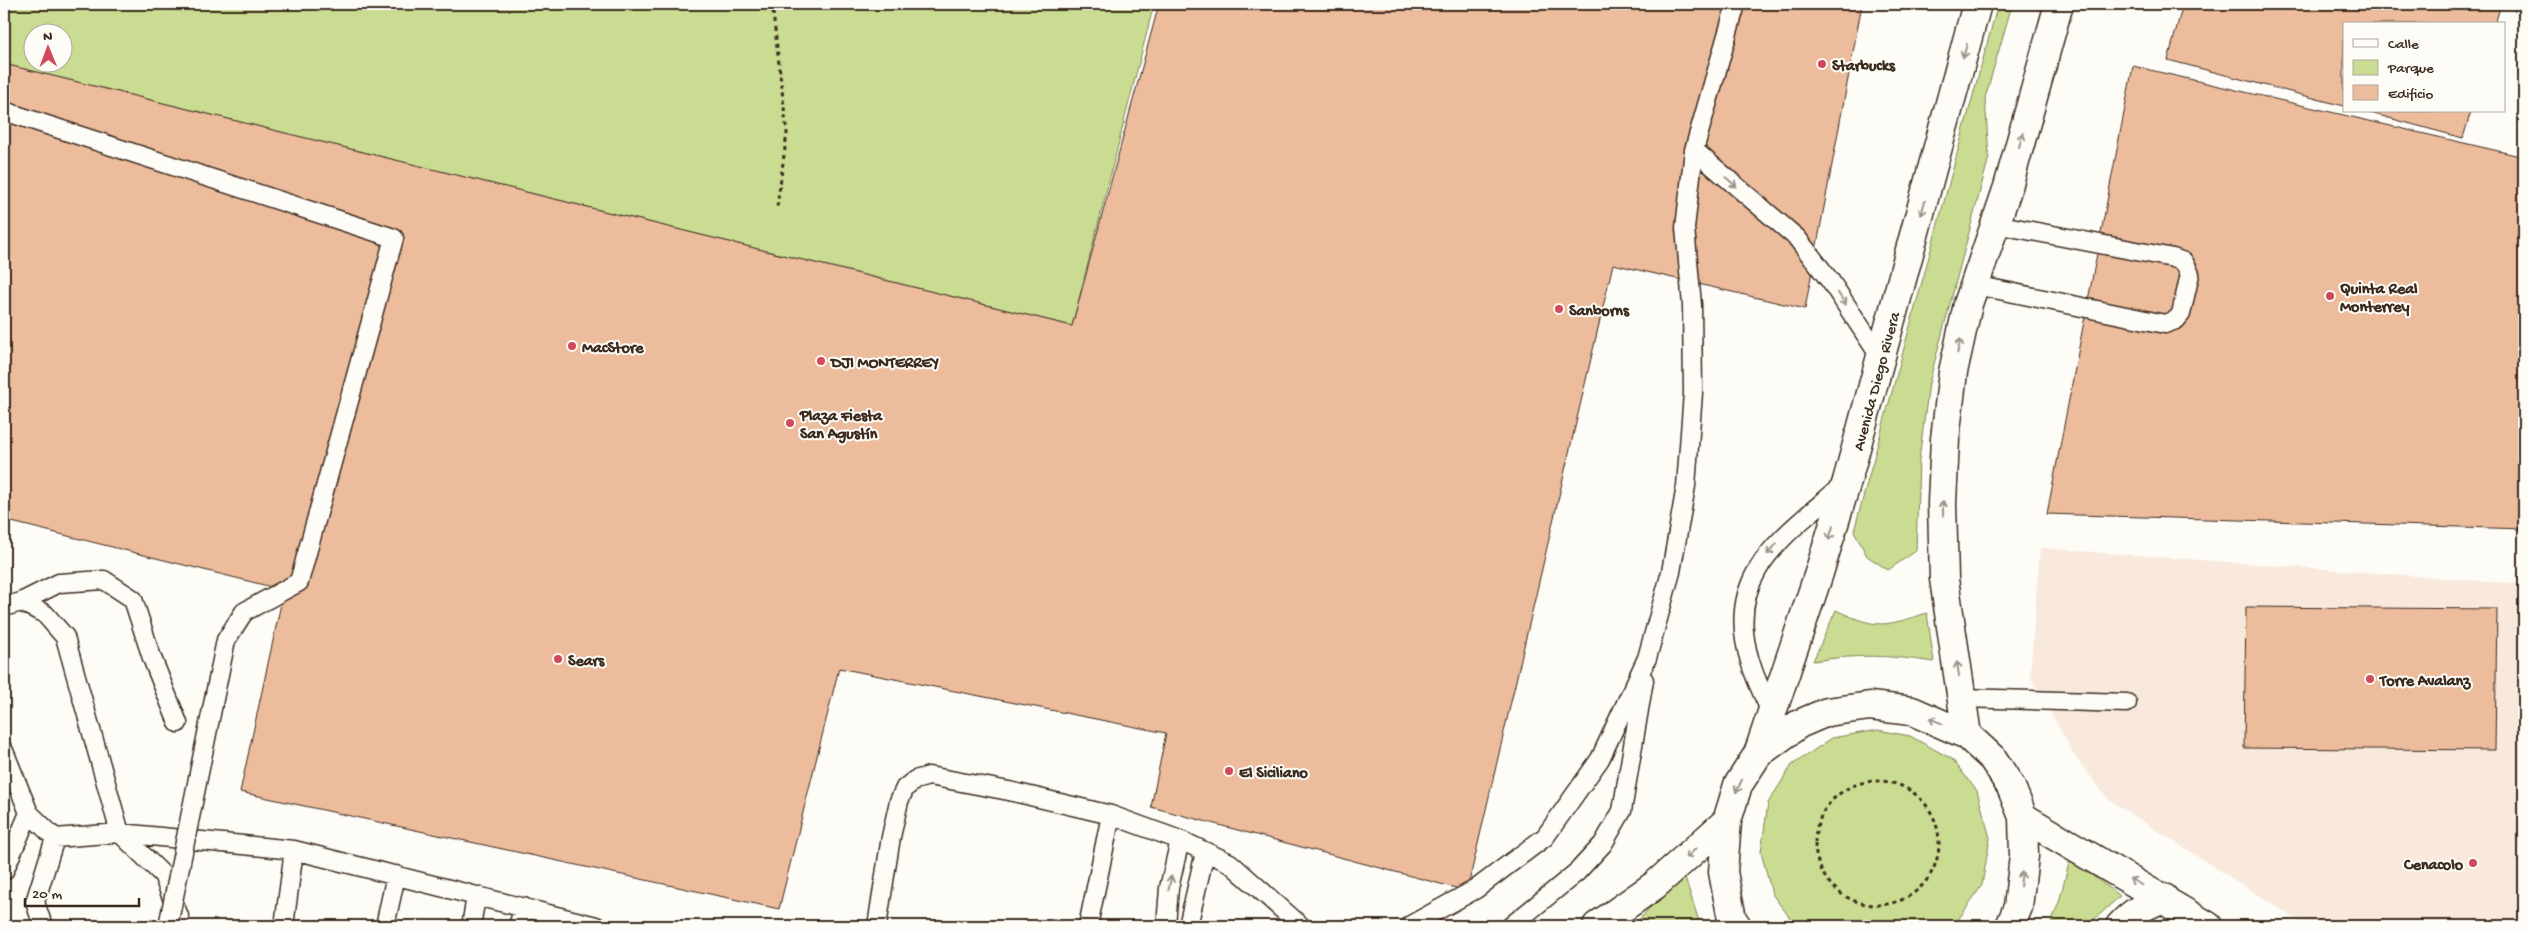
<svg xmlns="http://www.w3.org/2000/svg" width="2528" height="930" font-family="'Gochi Hand',sans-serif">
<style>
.built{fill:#f8e9dc}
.green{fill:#c9dc91;stroke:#828358;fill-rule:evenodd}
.building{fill:#ecbc9d;stroke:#3b2a1e}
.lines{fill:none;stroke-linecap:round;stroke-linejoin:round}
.lane-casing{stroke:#3b2a1e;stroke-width:21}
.secondary-casing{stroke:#3b2a1e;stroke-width:31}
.path{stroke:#3b2a1e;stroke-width:3;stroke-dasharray:4 4;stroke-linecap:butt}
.lane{stroke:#fdfcf7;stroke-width:18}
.secondary{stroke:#fdfcf7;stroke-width:28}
.lane-bridge-casing{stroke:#3b2a1e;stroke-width:21;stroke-linecap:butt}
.lane-bridge{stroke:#fdfcf7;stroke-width:18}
.oneway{stroke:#9c938a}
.poi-dot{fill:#d1495b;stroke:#fdfcf7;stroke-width:2}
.labels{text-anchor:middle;stroke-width:4;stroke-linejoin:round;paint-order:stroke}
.poi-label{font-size:16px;font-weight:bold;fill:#3b2a1e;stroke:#fdfcf7;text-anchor:start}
.street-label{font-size:16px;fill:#3b2a1e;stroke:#fdfcf7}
</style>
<rect width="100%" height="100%" fill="#fdfcf7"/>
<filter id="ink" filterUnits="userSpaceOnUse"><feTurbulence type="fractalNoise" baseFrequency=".02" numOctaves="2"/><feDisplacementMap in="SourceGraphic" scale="10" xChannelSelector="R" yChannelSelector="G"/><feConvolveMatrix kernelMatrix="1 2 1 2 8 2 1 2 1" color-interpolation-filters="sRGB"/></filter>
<g filter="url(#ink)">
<path class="built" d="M 2040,548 L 2524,584 L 2524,926 L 2307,926 L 2109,800 L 2076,758 L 2030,676 Z"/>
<path class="green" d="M 4,4 L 1154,4 L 1072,326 L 4,64 ZM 32,32 L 62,32 L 62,62 L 32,62 Z
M 1998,4 L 2012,5 L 1985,98 L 1989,157 L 1929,383 L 1919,460 L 1916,551 L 1888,570 L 1867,556 L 1854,531 Z
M 1836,610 C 1878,630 1885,626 1927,613 L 1934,662 C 1888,655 1859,654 1813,661 Z
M 1878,730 L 1910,736 L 1952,759 L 1977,791 L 1990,838 L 1982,885 L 1954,926 L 1796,926 L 1772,894 L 1761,852 L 1768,803 L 1792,765 L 1832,738 Z
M 2070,859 L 2120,896 L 2087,926 L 2050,926 L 2059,902 Z
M 1683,872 L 1698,918 L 1703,926 L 1633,926 Z"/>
<path class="building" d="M 1159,4 L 1862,4 L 1805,309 L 1613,264 L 1467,891 L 1151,807 L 1166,733 L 839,668 L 779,909 L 240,792 L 284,590 L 4,520 L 4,64 L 1072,326 Z
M 2183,4 L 2501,4 L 2495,24 L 2344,24 L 2344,106 L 2168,60 Z
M 2133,66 L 2524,157 L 2524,529 L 2047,514 Z
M 2363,111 L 2471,111 L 2463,138 Z
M 2246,607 L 2497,609 L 2495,750 L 2244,748 Z"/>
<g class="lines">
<g class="lane-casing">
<path id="lane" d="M 4,111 L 394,238 L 299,582 L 244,612
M 1694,150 L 1797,238 L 1831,282 L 1881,358
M 1975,285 L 2165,324 L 2176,320 L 2181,314 L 2190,274 L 2184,262 L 2173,258 L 1995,224
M 21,602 L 59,583 L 104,580 L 133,599 L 152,658 L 178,723
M 4,607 L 21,602 L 45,614 L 65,637 L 120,833 L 163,875 L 179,916 L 177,926
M 1962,698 L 2127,703
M 1772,714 C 1764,697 1755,679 1750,661 C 1722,572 1787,535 1845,483
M 4,751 L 29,813 L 55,838 L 35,902 L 43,926
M 55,838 L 120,833 L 294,850 L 596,926
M 4,871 L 29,813
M 284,926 L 294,850
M 385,926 L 396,875
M 471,926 L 476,897
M 518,926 L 524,907
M 877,926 L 891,837 L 899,801 L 905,788 L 915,780 L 929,776 L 1009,791 L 1111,815 L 1180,840 L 1230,863 L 1301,926
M 1088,926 L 1111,815
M 1166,926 L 1169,888 L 1180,840
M 1188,926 L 1205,852
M 1409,926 L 1476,889 L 1545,837 L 1600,759 L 1647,658 L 1671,572 L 1686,486 L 1693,393 L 1692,305 L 1685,228 L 1694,150 L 1736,4
M 1511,926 L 1577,872 L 1603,844 L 1622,811 L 1644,680"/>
</g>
<g class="secondary-casing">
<path id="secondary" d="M 1967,735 L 1944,579 L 1942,503 L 1945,439 L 1953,372 L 1968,304 L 2008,187 L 2059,4
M 1758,754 L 1819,573 L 1847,481 L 1977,4
M 2023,817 L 2208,926
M 1597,926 L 1655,885 L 1727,821
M 1737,926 L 1732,919 L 1723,872 L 1727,821 L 1738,785 L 1758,754 L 1799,724 L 1827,712 L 1870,706 L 1912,711 L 1967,735 L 1993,759 L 2011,787 L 2023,817 L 2024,856 L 2018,907 L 2010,926
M 2120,926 C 2133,911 2146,905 2164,898"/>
</g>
<path class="path" d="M 772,4 L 787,133 L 777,207
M1815 843a62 62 0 1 1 124 0a62 62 0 1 1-124 0Z"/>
<use href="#lane" class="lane"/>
<use href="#secondary" class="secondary"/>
<g class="lane-bridge-casing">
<path id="lane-bridge" d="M 168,926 L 226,640 L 244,612"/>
</g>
<use href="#lane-bridge" class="lane-bridge"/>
</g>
<defs><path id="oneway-shaft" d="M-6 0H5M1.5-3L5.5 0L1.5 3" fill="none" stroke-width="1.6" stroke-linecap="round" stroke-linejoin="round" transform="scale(1.25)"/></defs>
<g class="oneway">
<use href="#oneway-shaft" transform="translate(1965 51) rotate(105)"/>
<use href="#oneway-shaft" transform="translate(2021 140) rotate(-74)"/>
<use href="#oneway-shaft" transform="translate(1731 182) rotate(41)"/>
<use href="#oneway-shaft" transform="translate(1923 208) rotate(105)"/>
<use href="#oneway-shaft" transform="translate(1842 299) rotate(57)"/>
<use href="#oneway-shaft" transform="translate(1959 346) rotate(-77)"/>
<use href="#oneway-shaft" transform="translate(1943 508) rotate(-90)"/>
<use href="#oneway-shaft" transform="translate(1831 533) rotate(107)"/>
<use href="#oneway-shaft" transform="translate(1772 549) rotate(132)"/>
<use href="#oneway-shaft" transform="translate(1958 669) rotate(-99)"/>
<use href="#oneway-shaft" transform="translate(1936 721) rotate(-157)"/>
<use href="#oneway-shaft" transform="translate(1739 786) rotate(115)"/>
<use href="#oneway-shaft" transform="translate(1691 853) rotate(138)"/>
<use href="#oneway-shaft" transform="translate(2021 879) rotate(-83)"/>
<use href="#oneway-shaft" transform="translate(2136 882) rotate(-150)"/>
<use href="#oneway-shaft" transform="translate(1170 883) rotate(-78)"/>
</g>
</g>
<g class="poi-dot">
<circle cx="1822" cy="64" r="5"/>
<circle cx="2330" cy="296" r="5"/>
<circle cx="1559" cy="309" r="5"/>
<circle cx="572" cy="346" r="5"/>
<circle cx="821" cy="361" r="5"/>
<circle cx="790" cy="423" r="5"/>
<circle cx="558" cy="659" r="5"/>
<circle cx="2370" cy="679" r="5"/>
<circle cx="1229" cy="771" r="5"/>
<circle cx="2473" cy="863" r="5"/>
</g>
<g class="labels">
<g class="poi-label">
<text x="1832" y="70">Starbucks</text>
<text x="2340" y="293">Quinta Real<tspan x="2340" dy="18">Monterrey</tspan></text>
<text x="1569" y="315">Sanborns</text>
<text x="582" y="352">MacStore</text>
<text x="831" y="367">DJI MONTERREY</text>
<text x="800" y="420">Plaza Fiesta<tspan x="800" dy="18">San Agustín</tspan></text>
<text x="568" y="665">Sears</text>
<text x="2380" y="685">Torre Avalanz</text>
<text x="1239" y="777">El Siciliano</text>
<text x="2463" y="869" text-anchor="end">Cenacolo</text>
</g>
<g class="street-label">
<text transform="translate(1875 381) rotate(-75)" y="6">Avenida Diego Rivera</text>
</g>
</g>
<rect width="2528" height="930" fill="none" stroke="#fdfcf7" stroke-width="20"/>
<rect x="10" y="10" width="2508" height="910" fill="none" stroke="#3b2a1e" stroke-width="2" filter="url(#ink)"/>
<rect x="2343" y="22" width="162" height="90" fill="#fdfcf7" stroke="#afa8a0"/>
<rect x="2353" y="39" width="25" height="8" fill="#fdfcf7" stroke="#afa8a0"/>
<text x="2388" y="48" font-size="15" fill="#3b2a1e">Calle</text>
<rect x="2353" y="60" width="25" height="15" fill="#c9dc91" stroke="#afa8a0"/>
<text x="2388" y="72" font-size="15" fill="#3b2a1e">Parque</text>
<rect x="2353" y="85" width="25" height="15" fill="#ecbc9d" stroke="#afa8a0"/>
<text x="2388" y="98" font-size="15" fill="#3b2a1e">Edificio</text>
<g transform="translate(48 48) rotate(359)"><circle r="24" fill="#fdfcf7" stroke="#afa8a0"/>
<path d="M0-4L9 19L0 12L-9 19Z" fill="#d1495b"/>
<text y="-8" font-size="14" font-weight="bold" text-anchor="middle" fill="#3b2a1e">N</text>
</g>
<path d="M25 898v8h114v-8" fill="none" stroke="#3b2a1e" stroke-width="2.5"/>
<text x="32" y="898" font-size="15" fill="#3b2a1e" stroke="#fdfcf7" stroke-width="4" paint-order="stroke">20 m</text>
</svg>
